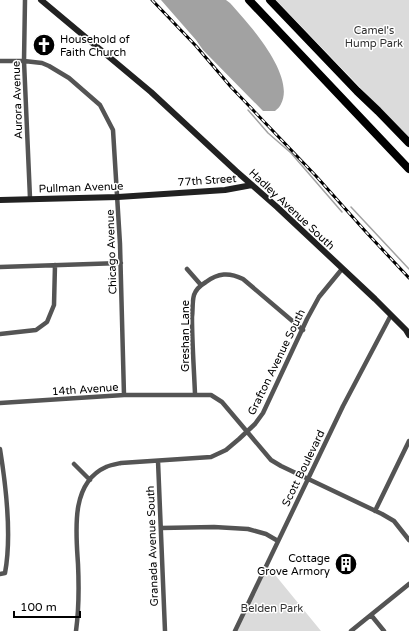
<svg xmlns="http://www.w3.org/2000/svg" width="409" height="631" font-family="'Varela Round',sans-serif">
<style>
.green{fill:#dbdbdb}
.water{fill:#a2a2a2}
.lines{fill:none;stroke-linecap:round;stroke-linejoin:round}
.stream{stroke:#a2a2a2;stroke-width:1.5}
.street{stroke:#545454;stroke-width:4.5}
.secondary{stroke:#212121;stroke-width:6}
.highway{stroke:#000;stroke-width:8}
.rail-casing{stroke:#000;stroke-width:3}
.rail{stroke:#fff;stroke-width:1.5;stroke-dasharray:4.5;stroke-linecap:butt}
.labels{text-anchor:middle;stroke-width:3;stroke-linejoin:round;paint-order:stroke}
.park-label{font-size:11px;fill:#323232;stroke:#fff}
.poi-label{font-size:11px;fill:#000;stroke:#fff;text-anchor:start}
.street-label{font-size:11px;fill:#000;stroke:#fff}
</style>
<rect width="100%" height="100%" fill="#fff"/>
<path class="green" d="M 276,0 L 409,0 L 409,139 L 399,128 Z
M 267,565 L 321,631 L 235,631 Z"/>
<path class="water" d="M 161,0 L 226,0 L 230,3 C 248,23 296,75 281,104 C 280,107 277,109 275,111 L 263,111 L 203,50 L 196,40 Z"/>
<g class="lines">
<path class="stream" d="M 248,110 L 268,133 L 291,153 L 342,212
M 351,207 L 409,269"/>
<path class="street" d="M 25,0 L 24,61 L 30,198
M 0,61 L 24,61 L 42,63 L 49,66 L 69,78 L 100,105 L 113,130 L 120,244 L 124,395
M 0,267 L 121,263
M 187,269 L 201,285
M 0,334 L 36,330 L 47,322 L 54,305 L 55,265
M 195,394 C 194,369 192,343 192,317 C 193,310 192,302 194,295 C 196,289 201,285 206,282 C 218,273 229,272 243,279 L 303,330
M 0,403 L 124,395 L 211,395 L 222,402 L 271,460 L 281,466 L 382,514 L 394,521 L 409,540
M 0,449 C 6,486 12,536 5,573 L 0,574
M 158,461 L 165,631
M 74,464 L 90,480
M 375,511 L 409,441
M 161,528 L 214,527 L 248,529 L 266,534 L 278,541
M 371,615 L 384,631
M 76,631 C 79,609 79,586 78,564 C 76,532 70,483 106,467 C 110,465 116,464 121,463 L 211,457 L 226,450 L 239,439 L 255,424 L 263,413 L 307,319 L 319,297 L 342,269
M 235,631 L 343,406 L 391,315
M 351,631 L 409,584"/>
<path class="secondary" d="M 41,0 L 151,92 L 236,171 L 277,207 L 375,299 L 406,330 L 409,335
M 0,200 L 118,197 L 225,190 L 252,185"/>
<path class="highway" d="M 249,0 L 409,169
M 270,0 L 357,91 L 378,111 L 409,143"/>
<g class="rail-casing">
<path id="rail" d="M 152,0 L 196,46 L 231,87 L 316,176 L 366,232 L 409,278"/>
</g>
<use href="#rail" class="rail"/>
</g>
<defs>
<g id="church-disc" transform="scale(1.15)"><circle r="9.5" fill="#000" stroke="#fff"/><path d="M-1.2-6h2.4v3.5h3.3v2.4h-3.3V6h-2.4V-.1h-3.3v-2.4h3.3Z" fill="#fff"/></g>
<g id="building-disc" transform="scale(1.15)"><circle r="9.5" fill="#000" stroke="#fff"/><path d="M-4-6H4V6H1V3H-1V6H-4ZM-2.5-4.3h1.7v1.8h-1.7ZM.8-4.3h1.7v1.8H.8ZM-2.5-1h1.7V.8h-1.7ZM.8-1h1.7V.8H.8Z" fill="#fff"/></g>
</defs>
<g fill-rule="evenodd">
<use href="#church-disc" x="44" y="45"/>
<use href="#building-disc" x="346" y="564"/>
</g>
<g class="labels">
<g class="park-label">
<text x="374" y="34">Camel's<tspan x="374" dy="13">Hump Park</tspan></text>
<text x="272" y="612">Belden Park</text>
</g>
<g class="poi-label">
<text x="60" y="43">Household of<tspan x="60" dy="13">Faith Church</tspan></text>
<text x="330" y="562" text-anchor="end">Cottage<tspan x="330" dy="13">Grove Armory</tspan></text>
</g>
<g class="street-label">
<text transform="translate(17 100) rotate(-92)" y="4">Aurora Avenue</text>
<text transform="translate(207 180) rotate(-4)" y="4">77th Street</text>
<text transform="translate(81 187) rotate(-2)" y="4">Pullman Avenue</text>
<text transform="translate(292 209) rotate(43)" y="4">Hadley Avenue South</text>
<text transform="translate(111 252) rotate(-92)" y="4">Chicago Avenue</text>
<text transform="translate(185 336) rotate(-90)" y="4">Greshan Lane</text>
<text transform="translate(276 362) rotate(-64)" y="4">Grafton Avenue South</text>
<text transform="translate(85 389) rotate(-4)" y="4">14th Avenue</text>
<text transform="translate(303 468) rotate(-64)" y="4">Scott Boulevard</text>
<text transform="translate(152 546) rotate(-92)" y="4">Granada Avenue South</text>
</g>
</g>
<path d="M14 611v6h66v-6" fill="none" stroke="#000000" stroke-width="2"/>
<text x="20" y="611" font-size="12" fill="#000000" stroke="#ffffff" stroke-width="3" paint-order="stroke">100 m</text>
</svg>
